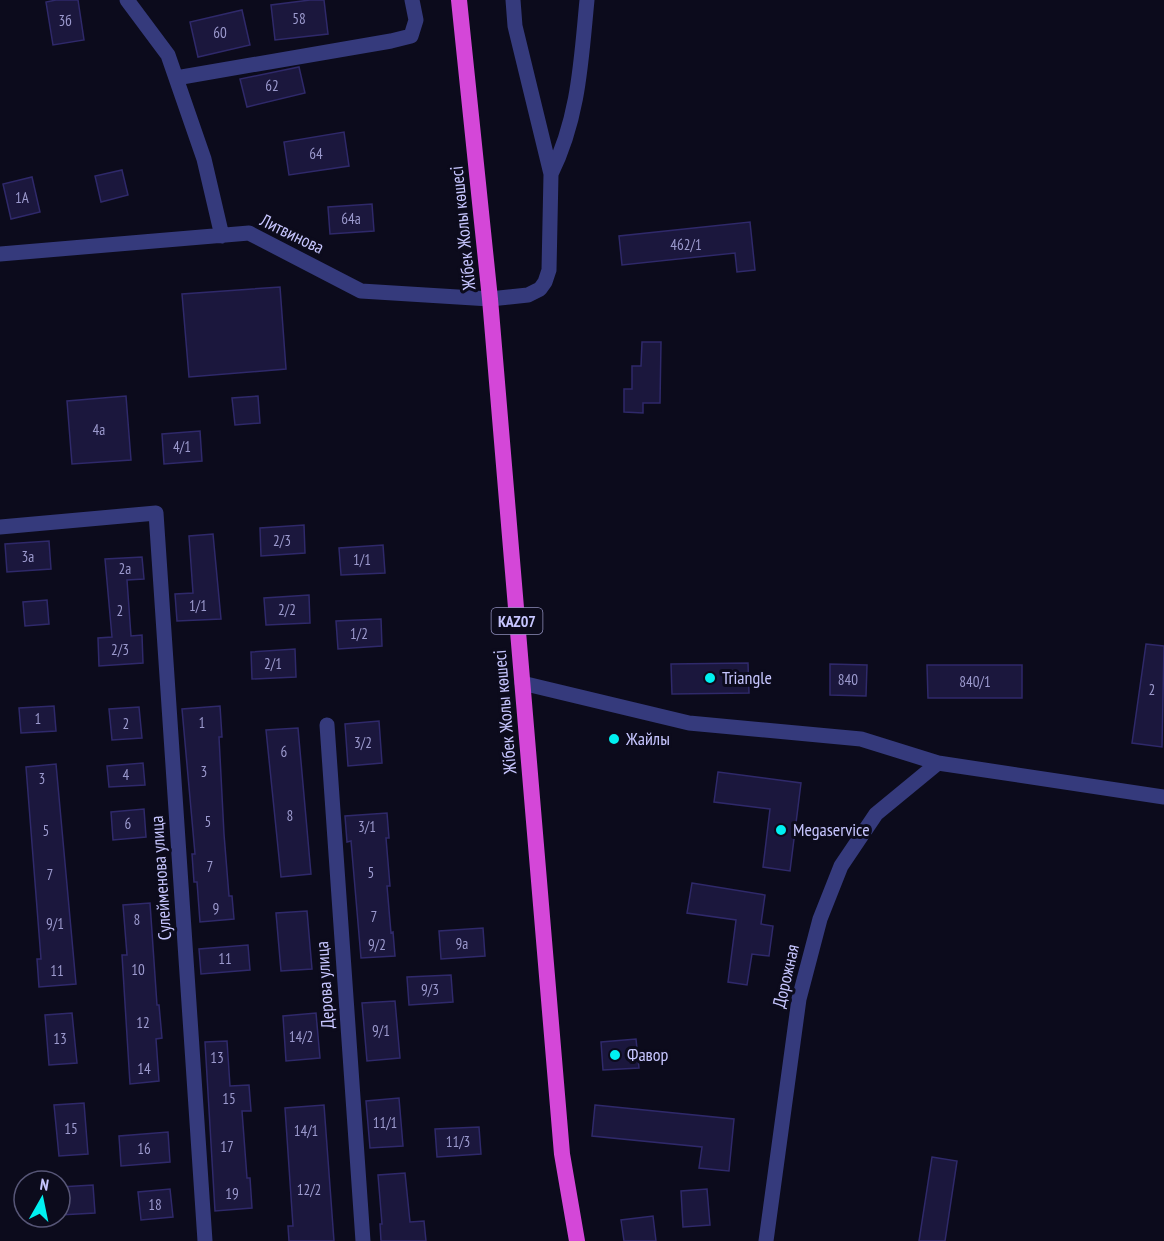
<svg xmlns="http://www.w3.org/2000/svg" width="1164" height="1241" font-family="'PT Sans Narrow',sans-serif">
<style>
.building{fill:#1b173d;stroke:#2f296a;stroke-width:1.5}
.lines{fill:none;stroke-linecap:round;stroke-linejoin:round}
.minor{stroke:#353a7c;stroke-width:15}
.trunk{stroke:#d447d8;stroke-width:16}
.poi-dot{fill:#00f1f1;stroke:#0c0b1c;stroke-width:2}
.labels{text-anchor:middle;stroke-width:6;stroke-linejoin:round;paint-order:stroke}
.number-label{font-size:15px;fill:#9c9ace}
.shield{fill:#0c0b1c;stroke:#8f8ebb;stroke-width:1.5}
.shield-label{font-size:16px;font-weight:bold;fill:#c7c6ff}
.street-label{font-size:18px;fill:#c7c6ff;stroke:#0c0b1c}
.poi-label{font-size:18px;fill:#c7c6ff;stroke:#0c0b1c;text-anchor:start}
</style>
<rect width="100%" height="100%" fill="#0c0b1c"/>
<path class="building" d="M 56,0 L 78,0 L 84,40 L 53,45 L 46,2 Z
M 310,0 L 324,0 L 328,34 L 275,40 L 271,5 Z
M 242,10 L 250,45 L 198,57 L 190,22 Z
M 299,67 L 305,93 L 247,107 L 240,79 Z
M 344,132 L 349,166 L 289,175 L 284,142 Z
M 122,170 L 128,195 L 101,202 L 95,176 Z
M 32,177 L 40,212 L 11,219 L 3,184 Z
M 372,204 L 374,231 L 330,234 L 328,207 Z
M 750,222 L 755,270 L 737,272 L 735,253 L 622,265 L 619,236 Z
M 280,287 L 286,369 L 189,377 L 182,294 Z
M 642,342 L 661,342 L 660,403 L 643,403 L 643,413 L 624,412 L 624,389 L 632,389 L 632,366 L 641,366 Z
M 126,396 L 131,460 L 72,464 L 67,401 Z
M 258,396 L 260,423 L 235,425 L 232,398 Z
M 200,431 L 202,461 L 164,464 L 162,434 Z
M 304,525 L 305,553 L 261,556 L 260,528 Z
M 213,534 L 221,619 L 177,621 L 175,594 L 193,593 L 189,536 Z
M 49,541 L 51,569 L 7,572 L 5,544 Z
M 383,545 L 385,573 L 341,575 L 339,548 Z
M 142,557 L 144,579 L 127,580 L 131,636 L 142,635 L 143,663 L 99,666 L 98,638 L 112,637 L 105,559 Z
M 309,595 L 310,623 L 266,625 L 264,598 Z
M 47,600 L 49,624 L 25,626 L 23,602 Z
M 381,619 L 382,646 L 338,649 L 336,621 Z
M 1146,644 L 1164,646 L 1162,747 L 1132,743 Z
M 295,649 L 296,677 L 252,679 L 251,652 Z
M 748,663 L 749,693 L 672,694 L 671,664 Z
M 830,664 L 867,665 L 866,696 L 830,695 Z
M 927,665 L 1022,665 L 1022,698 L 928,698 Z
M 54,706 L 56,731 L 21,733 L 19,708 Z
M 220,706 L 222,737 L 219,737 L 224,834 L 229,896 L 232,896 L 234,919 L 200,922 L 197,882 L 194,882 L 192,854 L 195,854 L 182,709 Z
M 139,707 L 142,738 L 112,740 L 109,709 Z
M 379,721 L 382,763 L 348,766 L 345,724 Z
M 298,728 L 311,874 L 281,877 L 266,730 Z
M 143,763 L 145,785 L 109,787 L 107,766 Z
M 56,764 L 76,984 L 39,987 L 37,959 L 41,959 L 26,767 Z
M 718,772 L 801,783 L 790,871 L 763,867 L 770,809 L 714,802 Z
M 144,809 L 146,837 L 113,840 L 111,812 Z
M 387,813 L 389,838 L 386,838 L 390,886 L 387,886 L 391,933 L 393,932 L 395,956 L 361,958 L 351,841 L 347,842 L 345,816 Z
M 692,883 L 765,895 L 761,924 L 773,926 L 769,956 L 752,954 L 747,985 L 728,982 L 736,920 L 687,913 Z
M 150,903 L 157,1005 L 159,1005 L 162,1038 L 156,1039 L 159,1081 L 130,1084 L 122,955 L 127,955 L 123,905 Z
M 307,911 L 312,969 L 281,971 L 276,913 Z
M 483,928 L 485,956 L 441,959 L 439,931 Z
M 248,945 L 250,970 L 201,974 L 199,949 Z
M 451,975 L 453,1002 L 409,1005 L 407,977 Z
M 395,1001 L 400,1058 L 367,1061 L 362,1003 Z
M 72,1013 L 77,1063 L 49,1065 L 45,1015 Z
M 316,1013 L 320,1058 L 286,1061 L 283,1016 Z
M 636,1039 L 639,1068 L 603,1070 L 601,1042 Z
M 227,1041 L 230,1086 L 249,1085 L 251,1111 L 242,1111 L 247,1178 L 250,1178 L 252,1208 L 215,1211 L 205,1042 Z
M 399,1098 L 403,1146 L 370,1148 L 366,1101 Z
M 84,1103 L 88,1154 L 59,1156 L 54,1105 Z
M 324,1105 L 334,1241 L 289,1241 L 288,1226 L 293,1226 L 285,1108 Z
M 595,1105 L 734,1119 L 729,1171 L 699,1168 L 702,1147 L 592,1136 Z
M 479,1127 L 481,1154 L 437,1157 L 435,1129 Z
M 168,1132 L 170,1162 L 121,1166 L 119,1136 Z
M 932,1157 L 957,1161 L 945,1241 L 919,1241 Z
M 405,1173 L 410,1222 L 424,1221 L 426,1241 L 381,1241 L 380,1224 L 382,1224 L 378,1175 Z
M 93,1185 L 95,1213 L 60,1215 L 60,1187 Z
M 170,1189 L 173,1217 L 141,1220 L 138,1192 Z
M 707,1189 L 710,1225 L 683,1227 L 681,1191 Z
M 653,1216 L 656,1241 L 624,1241 L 621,1220 Z"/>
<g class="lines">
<path class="minor" d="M 127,0 L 168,55 L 204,159 L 222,236
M 176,78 L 391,41 L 411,36 L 416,20 L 412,0
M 551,174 C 579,117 581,61 587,0
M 0,254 L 249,233 L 361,291 L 490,299 L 528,295 L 540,289 L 545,282 L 549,270 L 551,174 L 515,26 L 513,0
M 0,527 L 156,513 L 205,1241
M 522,683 L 689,723 L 861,739 L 938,763 L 1164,797
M 327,725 L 363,1241
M 766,1241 L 799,999 L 820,919 L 841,866 L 876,814 L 938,763"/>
<path class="trunk" d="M 459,0 L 490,299 L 562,1154 L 577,1241"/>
</g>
<g class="poi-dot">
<circle cx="710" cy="678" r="6"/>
<circle cx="614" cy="739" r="6"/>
<circle cx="781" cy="830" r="6"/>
<circle cx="615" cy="1055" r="6"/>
</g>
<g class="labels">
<g class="number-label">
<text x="299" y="24">58</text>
<text x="65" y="26">3б</text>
<text x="220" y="38">60</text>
<text x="272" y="91">62</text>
<text x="316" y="159">64</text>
<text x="22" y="203">1А</text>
<text x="351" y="224">64а</text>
<text x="686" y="250">462/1</text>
<text x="99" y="435">4а</text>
<text x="182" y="452">4/1</text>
<text x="282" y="546">2/3</text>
<text x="28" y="562">3а</text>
<text x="362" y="565">1/1</text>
<text x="125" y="574">2а</text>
<text x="198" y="611">1/1</text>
<text x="287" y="615">2/2</text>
<text x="120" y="616">2</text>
<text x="359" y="639">1/2</text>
<text x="120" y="655">2/3</text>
<text x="273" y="669">2/1</text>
<text x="848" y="685">840</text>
<text x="975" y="687">840/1</text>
<text x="1152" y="695">2</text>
<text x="38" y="724">1</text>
<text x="202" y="728">1</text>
<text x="126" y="729">2</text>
<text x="363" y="748">3/2</text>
<text x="284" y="757">6</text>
<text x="204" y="777">3</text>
<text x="126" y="780">4</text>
<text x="42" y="784">3</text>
<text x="290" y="821">8</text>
<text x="208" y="827">5</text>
<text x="128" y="829">6</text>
<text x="367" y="832">3/1</text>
<text x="46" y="836">5</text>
<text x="210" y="872">7</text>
<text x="371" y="878">5</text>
<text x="50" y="880">7</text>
<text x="216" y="914">9</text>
<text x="374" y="922">7</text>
<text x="137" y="925">8</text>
<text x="55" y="929">9/1</text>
<text x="462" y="949">9а</text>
<text x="377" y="950">9/2</text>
<text x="225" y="964">11</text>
<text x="138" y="975">10</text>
<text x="57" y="976">11</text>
<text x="430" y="995">9/3</text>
<text x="143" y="1028">12</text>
<text x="381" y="1036">9/1</text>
<text x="301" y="1042">14/2</text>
<text x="60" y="1044">13</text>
<text x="217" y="1063">13</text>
<text x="144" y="1074">14</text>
<text x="229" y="1104">15</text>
<text x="385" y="1128">11/1</text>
<text x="71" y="1134">15</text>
<text x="306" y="1136">14/1</text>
<text x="458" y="1147">11/3</text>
<text x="227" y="1152">17</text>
<text x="144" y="1154">16</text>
<text x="309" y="1195">12/2</text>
<text x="232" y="1199">19</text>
<text x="155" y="1210">18</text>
</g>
<rect class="shield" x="491.5" y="608" width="51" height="26" rx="4.5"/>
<g class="shield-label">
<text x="517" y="627">KAZ07</text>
</g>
<g class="street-label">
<text transform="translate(463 228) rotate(-96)" y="6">Жібек Жолы көшесі</text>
<text transform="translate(292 234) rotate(26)" y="6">Литвинова</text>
<text transform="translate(505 712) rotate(-95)" y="6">Жібек Жолы көшесі</text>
<text transform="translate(161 878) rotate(-94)" y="6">Сулейменова улица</text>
<text transform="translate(786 976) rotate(-77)" y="6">Дорожная</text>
<text transform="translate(325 985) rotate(-94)" y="6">Дерова улица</text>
</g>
<g class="poi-label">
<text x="722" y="684">Triangle</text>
<text x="626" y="745">Жайлы</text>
<text x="793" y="836">Megaservice</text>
<text x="627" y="1061">Фавор</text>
</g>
</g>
<g transform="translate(42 1199) rotate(9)"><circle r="28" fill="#0c0b1c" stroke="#575677" stroke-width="1.5"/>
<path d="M0-4.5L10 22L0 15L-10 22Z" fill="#00f1f1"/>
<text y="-9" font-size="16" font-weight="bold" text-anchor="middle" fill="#c7c6ff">N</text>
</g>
</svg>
